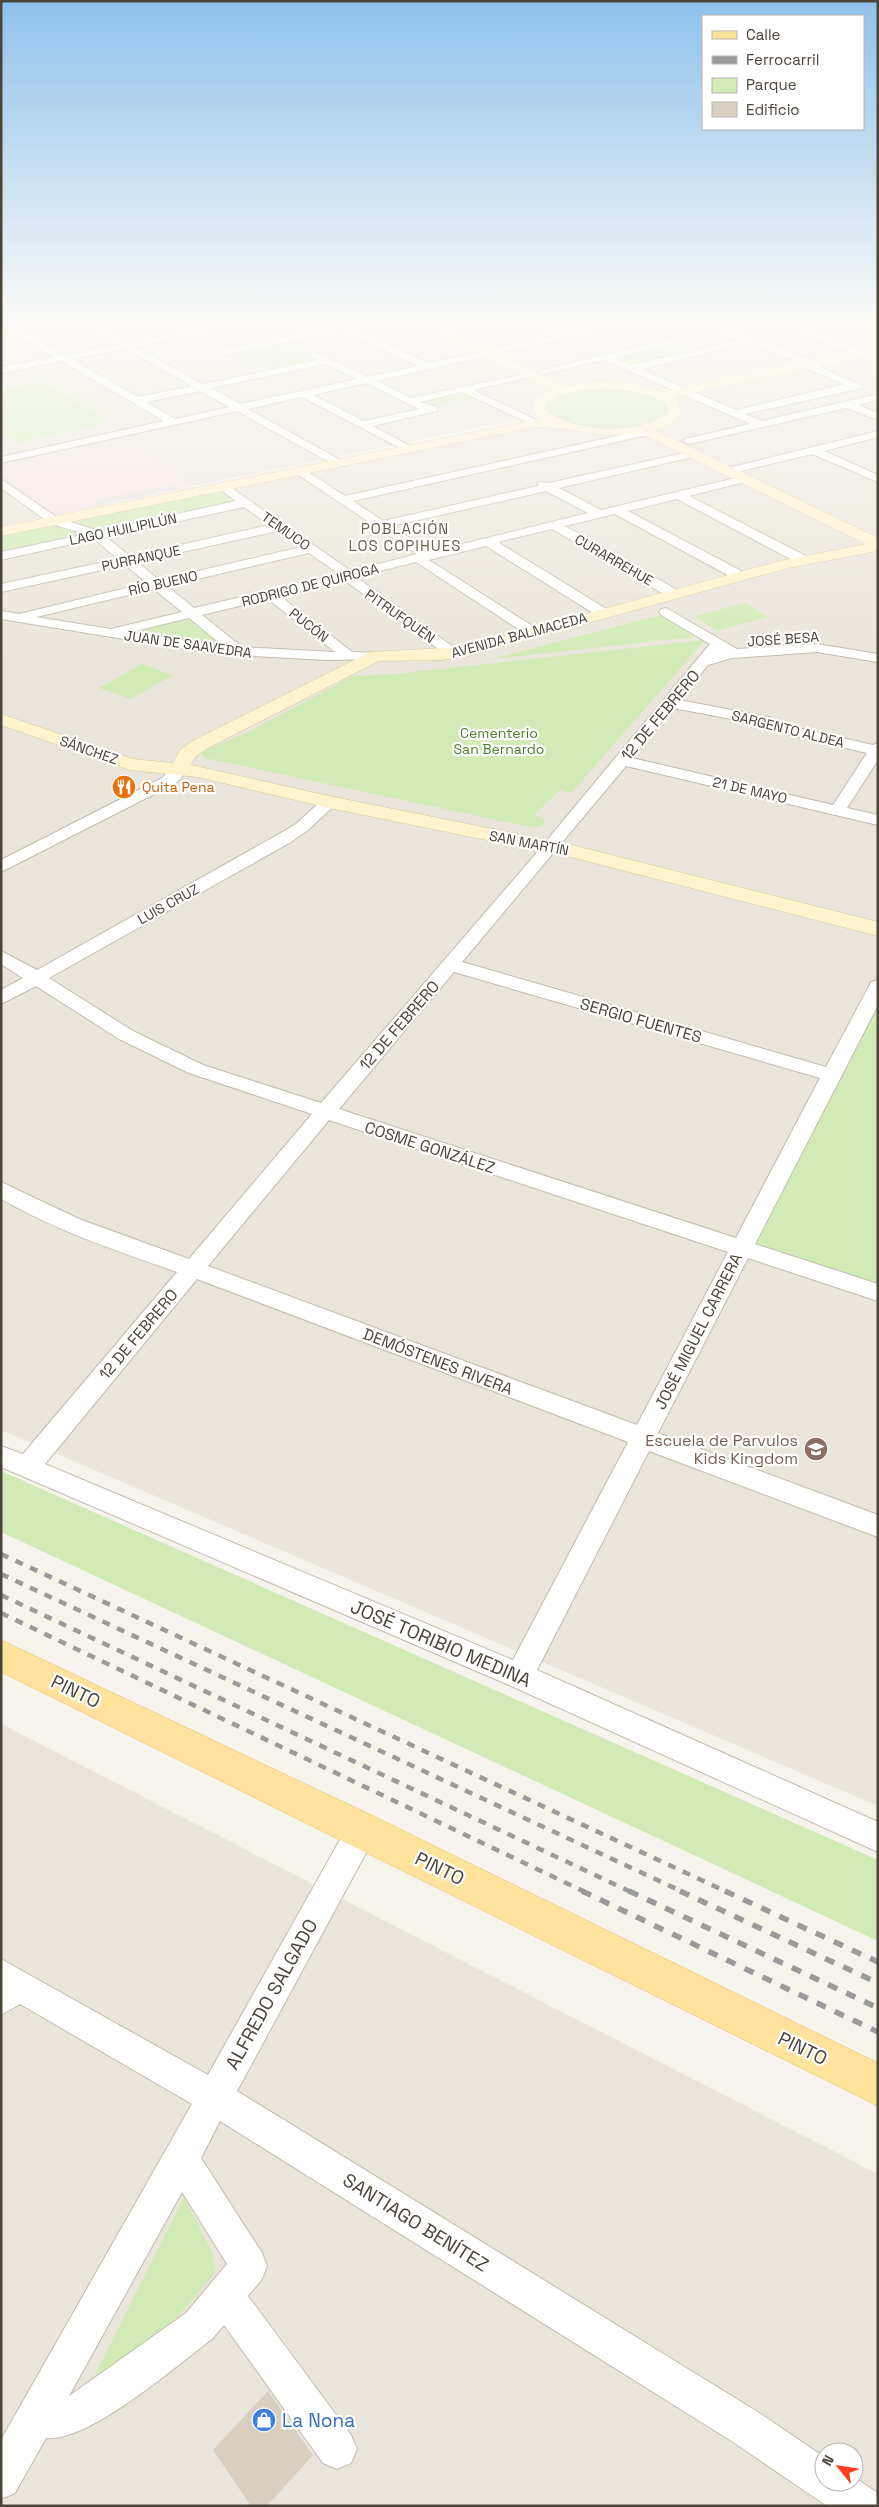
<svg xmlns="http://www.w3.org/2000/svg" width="879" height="2507" font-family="'Space Grotesk',sans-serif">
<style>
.residential{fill:#eae5da;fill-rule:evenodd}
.medical{fill:#f6e3e0}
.green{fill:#d2eab5}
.parking{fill:#e5e3e0}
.building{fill:#d8cfc1}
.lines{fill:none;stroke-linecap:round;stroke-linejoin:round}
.street-casing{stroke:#c2bbae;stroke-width:2}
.secondary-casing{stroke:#d6c79b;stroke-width:1}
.primary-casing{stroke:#e6c16a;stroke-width:1}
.street{fill:#fff;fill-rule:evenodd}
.secondary{fill:#fff3cd;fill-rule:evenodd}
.primary{fill:#ffe39c;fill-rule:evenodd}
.rail-far1{stroke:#9a9a9a;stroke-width:4.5;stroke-dasharray:8 8;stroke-linecap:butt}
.rail{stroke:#9a9a9a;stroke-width:5.5;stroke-dasharray:10 10;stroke-linecap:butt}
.labels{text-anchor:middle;stroke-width:4.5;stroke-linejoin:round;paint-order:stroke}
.far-street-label{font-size:14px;fill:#4b4439;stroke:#fff}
.far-park-label{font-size:14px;fill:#4a7f2a;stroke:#fff}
.far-food-label{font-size:14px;fill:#c56008;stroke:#fff;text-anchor:start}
.far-neighbourhood-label{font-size:15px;letter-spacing:1px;fill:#6e6250;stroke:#fff}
.street-label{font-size:16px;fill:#4b4439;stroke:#fff}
.education-label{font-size:16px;fill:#785e54;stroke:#fff;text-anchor:end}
.near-street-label{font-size:19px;fill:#4b4439;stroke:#fff}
.near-shop-label{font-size:19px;fill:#366cbe;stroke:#fff;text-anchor:start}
</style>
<rect width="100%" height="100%" fill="#f6f3ec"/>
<path class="residential" d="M 1,318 L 878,318 L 878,345 L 1,526 Z
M 878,351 L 878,1806 L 1,1430 L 1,533 L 223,491 Z
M 1,1724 L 878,2174 L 878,2506 L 1,2506 ZM 824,2452 L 854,2452 L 854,2482 L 824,2482 Z"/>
<path class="medical" d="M 106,445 L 119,452 L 139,447 L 192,486 L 53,514 L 1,474 L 1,469 Z"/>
<path class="green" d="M 281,343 L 316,361 L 269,371 L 234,352 Z
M 670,344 L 690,352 L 632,365 L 613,357 Z
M 41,382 L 111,422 L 18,443 L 1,433 L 1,390 Z
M 585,387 L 639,390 L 671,406 L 667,417 C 637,428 600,436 568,424 C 560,421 552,415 544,411 L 544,403 L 551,396 Z
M 464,391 L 477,397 L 430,407 L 417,401 Z
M 223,491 L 237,501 L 99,531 L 73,521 Z
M 56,522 L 87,534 L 1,553 L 1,533 Z
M 745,603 L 768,617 L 717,631 L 695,616 Z
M 660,615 L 695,637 L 492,659 Z
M 188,618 L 223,646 L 124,633 Z
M 705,640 L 571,793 L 560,790 L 534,815 L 546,820 L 543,823 L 546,824 L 535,828 L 205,758 L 201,754 L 205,750 L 247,733 L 353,676 L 386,675 Z
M 142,664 L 173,675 L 131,699 L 99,688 Z
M 878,1000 L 878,1286 L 759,1246 L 756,1238 Z
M 1,1471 L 878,1860 L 878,1941 L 1,1532 Z
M 184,2197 L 212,2252 L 216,2271 C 176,2323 127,2366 78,2409 Z"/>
<path class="parking" d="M 173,485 L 176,489 L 98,505 L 93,501 Z"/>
<path class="building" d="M 268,2391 L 313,2455 L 267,2506 L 251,2506 L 213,2450 Z"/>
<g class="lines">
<g class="street-casing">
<path id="street" d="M 72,318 L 84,318 L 128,343 L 183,332 L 159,318 L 171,318 L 193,330 L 253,318 L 274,318 L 135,347 L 203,384 L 318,360 L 308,354 L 313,351 L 368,377 L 418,366 L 342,331 L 225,355 L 220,352 L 225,349 L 375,318 L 395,318 L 352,329 L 429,363 L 553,336 L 512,318 L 525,318 L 564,334 L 635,318 L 654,318 L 377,381 L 411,398 L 534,372 L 534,376 L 473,390 L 539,421 L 539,425 L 535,426 L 462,392 L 420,402 L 437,407 L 437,411 L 373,426 L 412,447 L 414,449 L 408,452 L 302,397 L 248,409 L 344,462 L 344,466 L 336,466 L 237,411 L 1,463 L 1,457 L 164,421 L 61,361 L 1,373 L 1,367 L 54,357 L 1,326 L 1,319 L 64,355 L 117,345 ZM 125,349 L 192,386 L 138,397 L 72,359 ZM 326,364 L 357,379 L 240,404 L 211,388 ZM 366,383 L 419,409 L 364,421 L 313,395 ZM 200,391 L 229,407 L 175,419 L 146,402 Z
M 684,318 L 698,318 L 814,361 L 814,364 L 863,386 L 858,389 L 745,414 L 762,421 L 878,394 L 878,400 L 858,405 L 878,413 L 878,420 L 846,408 L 689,444 L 683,441 L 685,439 L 750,424 L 604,360 L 543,374 L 538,371 L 670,339 L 675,342 L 673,344 L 615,358 L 632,365 L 738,340 ZM 747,343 L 800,363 L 800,366 L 845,384 L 736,410 L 641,369 Z
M 762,318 L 776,318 L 861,349 L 862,352 L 878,357 L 878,363 Z
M 648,429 L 652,430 L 652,434 L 353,501 L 383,521 L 538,486 L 538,482 L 549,483 L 693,451 L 697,452 L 697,456 L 559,488 L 601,510 L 744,476 L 748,477 L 748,481 L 689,496 L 808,557 L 809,560 L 808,563 L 798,563 L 677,499 L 628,511 L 745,573 L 746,576 L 745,579 L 735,579 L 615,514 L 565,526 L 679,591 L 681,594 L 679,597 L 669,597 L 552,529 L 498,542 L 608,610 L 610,613 L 608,616 L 598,616 L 486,546 L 429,560 L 537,629 L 539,632 L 537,635 L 527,635 L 416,562 L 356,577 L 459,651 L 461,654 L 454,658 L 449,657 L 344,580 L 280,596 L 352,652 L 381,653 L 383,656 L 381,659 L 326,660 L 216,654 L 1,619 L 1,611 L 19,614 L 147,583 L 125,565 L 1,592 L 1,584 L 118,559 L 94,539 L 1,560 L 1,552 L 86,534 L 51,524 L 1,488 L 1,479 L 58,518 L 99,531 L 236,501 L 217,487 L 219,485 L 227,485 L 351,571 L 417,554 L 297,474 L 297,470 L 305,470 L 345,496 ZM 546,491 L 588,513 L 430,552 L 392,526 ZM 244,507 L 270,525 L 130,556 L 106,537 ZM 278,531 L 301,547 L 159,580 L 137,562 ZM 309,553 L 339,574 L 194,608 L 167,586 ZM 154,589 L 182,612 L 111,629 L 36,617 ZM 268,599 L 335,652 L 242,647 L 202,615 ZM 189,618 L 223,646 L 131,632 Z
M 878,431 L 878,437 L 824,451 L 878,475 L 878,482 L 812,454 L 728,474 L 722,471 L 724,469 Z
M 666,608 L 737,649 L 817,644 L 878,654 L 878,662 L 817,652 L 732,658 L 708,665 L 679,700 L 769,717 L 784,725 L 873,745 L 878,743 L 878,760 L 847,808 L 878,815 L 878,825 L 626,766 L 462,962 L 826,1067 L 869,986 L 871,982 L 878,980 L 878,1005 L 755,1244 L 878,1284 L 878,1301 L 748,1258 L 658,1433 L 878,1515 L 878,1537 L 649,1451 L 537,1670 L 878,1822 L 878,1852 L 509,1685 L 1,1467 L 1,1446 L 23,1454 L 177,1272 C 117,1251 57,1231 1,1199 L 1,1182 L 79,1219 L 189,1259 L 312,1114 L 189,1073 L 119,1039 L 36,986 L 1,1004 L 1,990 L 23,978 L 1,964 L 1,951 L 37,970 L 279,834 L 296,824 L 323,799 L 335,799 L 337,802 L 335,805 L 308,830 L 291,842 L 49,978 L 133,1031 L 203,1065 L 321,1103 L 528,863 L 710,644 L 661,615 L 659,612 L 661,609 ZM 673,708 L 764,725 L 774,731 L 867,753 L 833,805 L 632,758 ZM 454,972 L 820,1078 L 736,1238 L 339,1109 ZM 329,1120 L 728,1252 L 637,1425 L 208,1266 ZM 197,1279 L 628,1442 L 513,1660 L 45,1464 Z
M 179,764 L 187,769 L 180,780 L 174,784 L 1,872 L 1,860 L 162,778 L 173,766 Z
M 362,1815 L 373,1820 L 377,1830 L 373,1840 L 237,2091 L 761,2414 L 824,2457 L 824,2482 L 854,2482 L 854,2477 L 876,2492 L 878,2506 L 827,2506 L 733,2442 L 220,2121 L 201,2158 L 262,2253 L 267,2266 L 262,2279 L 248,2296 L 351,2435 L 357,2449 L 351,2463 L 337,2469 L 323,2463 L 224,2325 L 212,2339 C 176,2366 88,2443 46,2438 L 15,2493 L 1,2499 L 1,2440 L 192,2104 L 20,2004 L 1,2015 L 1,1959 L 208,2075 L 351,1820 ZM 182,2192 L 227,2264 L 186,2313 L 69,2396 Z"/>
</g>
<g class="secondary-casing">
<path id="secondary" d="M 409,318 L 424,318 L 564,386 L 599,381 L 618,382 L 637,384 L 663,392 L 878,346 L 878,354 L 674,397 L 678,402 L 682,413 L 670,425 L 655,430 L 878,538 L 878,551 L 788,568 L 464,657 L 442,660 L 379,661 L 208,748 L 195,757 L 191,765 L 329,796 L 572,845 L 878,922 L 878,936 L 571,857 L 329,808 L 198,777 L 130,770 L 1,725 L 1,714 L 133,759 L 173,763 L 180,750 L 194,740 L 370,652 L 463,647 L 780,561 L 866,544 L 640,433 C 601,440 572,427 535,427 L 1,536 L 1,527 L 540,419 L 532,410 L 535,400 L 552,390 ZM 599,389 C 623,390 646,391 666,404 L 668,412 C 641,436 572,433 545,409 L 547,402 L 565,393 Z
M 841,318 L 858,318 L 878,325 L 878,332 Z"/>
</g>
<g class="primary-casing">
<path id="primary" d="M 1,1640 L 375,1817 L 878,2063 L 878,2106 L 1,1672 Z"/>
</g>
<use href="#street" class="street"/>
<use href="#secondary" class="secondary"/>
<use href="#primary" class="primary"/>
<path class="rail-far1" d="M 1,1554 L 727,1892
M 1,1574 L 683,1892
M 1,1595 L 631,1892
M 1,1613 L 585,1892"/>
<path class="rail" d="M 582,1891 L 878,2032
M 629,1891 L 878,2008
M 680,1891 L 878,1983
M 725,1891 L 878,1962"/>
</g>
<linearGradient id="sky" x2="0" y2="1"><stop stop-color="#8fc1ec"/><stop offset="0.48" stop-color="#fbfaf6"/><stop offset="1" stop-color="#fbfaf6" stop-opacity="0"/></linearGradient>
<rect width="879" height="669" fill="url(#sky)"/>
<defs>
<g id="restaurant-disc" transform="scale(1.25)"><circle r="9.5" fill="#e8710a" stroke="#fff"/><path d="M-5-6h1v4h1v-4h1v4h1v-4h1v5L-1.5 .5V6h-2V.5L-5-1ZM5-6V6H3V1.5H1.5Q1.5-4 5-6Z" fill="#fff"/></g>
<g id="school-disc" transform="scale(1.25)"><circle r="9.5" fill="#8d6e63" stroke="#fff"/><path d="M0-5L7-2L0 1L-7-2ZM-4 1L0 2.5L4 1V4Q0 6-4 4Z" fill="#fff"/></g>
<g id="shop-disc" transform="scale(1.25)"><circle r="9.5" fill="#3f7fe0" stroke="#fff"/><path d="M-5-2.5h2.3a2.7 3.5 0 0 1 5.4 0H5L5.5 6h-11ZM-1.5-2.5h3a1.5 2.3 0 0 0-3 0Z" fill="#fff"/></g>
</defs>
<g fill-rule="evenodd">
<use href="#restaurant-disc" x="124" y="787"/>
<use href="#school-disc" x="816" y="1449"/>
<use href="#shop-disc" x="264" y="2420"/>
</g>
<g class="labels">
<g class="far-street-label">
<text transform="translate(123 529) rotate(-12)" y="5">LAGO HUILIPILÚN</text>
<text transform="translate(286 531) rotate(35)" y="5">TEMUCO</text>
<text transform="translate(141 558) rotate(-12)" y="5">PURRANQUE</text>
<text transform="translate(614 560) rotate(30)" y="5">CURARREHUE</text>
<text transform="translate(163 583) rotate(-13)" y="5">RÍO BUENO</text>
<text transform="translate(310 585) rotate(-14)" y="5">RODRIGO DE QUIROGA</text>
<text transform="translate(400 616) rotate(35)" y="5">PITRUFQUÉN</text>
<text transform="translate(309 625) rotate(38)" y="5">PUCÓN</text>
<text transform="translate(519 635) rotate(-15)" y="5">AVENIDA BALMACEDA</text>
<text transform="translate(783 639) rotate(-4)" y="5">JOSÉ BESA</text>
<text transform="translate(188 644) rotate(8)" y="5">JUAN DE SAAVEDRA</text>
<text transform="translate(788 729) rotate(14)" y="5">SARGENTO ALDEA</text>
<text transform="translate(89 750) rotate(19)" y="5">SÁNCHEZ</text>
<text transform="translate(750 790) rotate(13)" y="5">21 DE MAYO</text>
<text transform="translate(529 843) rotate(11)" y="5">SAN MARTÍN</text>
<text transform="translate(168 904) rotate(-29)" y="5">LUIS CRUZ</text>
</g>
<g class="far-park-label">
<text x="499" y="738">Cementerio<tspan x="499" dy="16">San Bernardo</tspan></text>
</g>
<g class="far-food-label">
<text x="142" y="792">Quita Pena</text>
</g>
<g class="far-neighbourhood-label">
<text x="405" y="534">POBLACIÓN<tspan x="405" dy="17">LOS COPIHUES</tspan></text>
</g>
<g class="street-label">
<text transform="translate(660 715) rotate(-50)" y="6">12 DE FEBRERO</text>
<text transform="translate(641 1020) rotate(16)" y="6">SERGIO FUENTES</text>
<text transform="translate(399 1025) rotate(-49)" y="6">12 DE FEBRERO</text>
<text transform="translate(430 1147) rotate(18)" y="6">COSME GONZÁLEZ</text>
<text transform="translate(698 1331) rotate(-63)" y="6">JOSÉ MIGUEL CARRERA</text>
<text transform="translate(138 1334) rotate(-50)" y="6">12 DE FEBRERO</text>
<text transform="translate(438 1361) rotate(21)" y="6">DEMÓSTENES RIVERA</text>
</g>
<g class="education-label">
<text x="798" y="1446">Escuela de Parvulos<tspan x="798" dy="18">Kids Kingdom</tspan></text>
</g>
<g class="near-street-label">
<text transform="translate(441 1643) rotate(23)" y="7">JOSÉ TORIBIO MEDINA</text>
<text transform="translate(76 1691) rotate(26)" y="7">PINTO</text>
<text transform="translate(440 1868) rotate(26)" y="7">PINTO</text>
<text transform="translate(271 1994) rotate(-61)" y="7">ALFREDO SALGADO</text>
<text transform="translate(803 2048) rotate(26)" y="7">PINTO</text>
<text transform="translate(416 2222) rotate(32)" y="7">SANTIAGO BENÍTEZ</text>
</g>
<g class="near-shop-label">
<text x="282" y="2427">La Nona</text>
</g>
</g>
<rect width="879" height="2507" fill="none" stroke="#4b4439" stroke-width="5"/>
<rect x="702" y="15" width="162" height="115" fill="#ffffff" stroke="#b7b4b0"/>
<rect x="712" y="31" width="25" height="8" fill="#ffe39c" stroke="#b7b4b0"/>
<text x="746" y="40" font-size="15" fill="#4b4439">Calle</text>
<rect x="712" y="56" width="25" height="8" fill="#9a9a9a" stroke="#b7b4b0"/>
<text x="746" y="65" font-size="15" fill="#4b4439">Ferrocarril</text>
<rect x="712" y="78" width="25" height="15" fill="#d2eab5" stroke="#b7b4b0"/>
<text x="746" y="90" font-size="15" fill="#4b4439">Parque</text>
<rect x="712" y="102" width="25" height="15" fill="#d8cfc1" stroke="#b7b4b0"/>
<text x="746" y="115" font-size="15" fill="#4b4439">Edificio</text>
<g transform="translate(839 2467) rotate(300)"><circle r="24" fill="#ffffff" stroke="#b7b4b0"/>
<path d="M0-4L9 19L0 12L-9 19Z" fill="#fc3f1d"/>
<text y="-8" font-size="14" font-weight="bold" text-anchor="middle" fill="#4b4439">N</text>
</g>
</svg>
